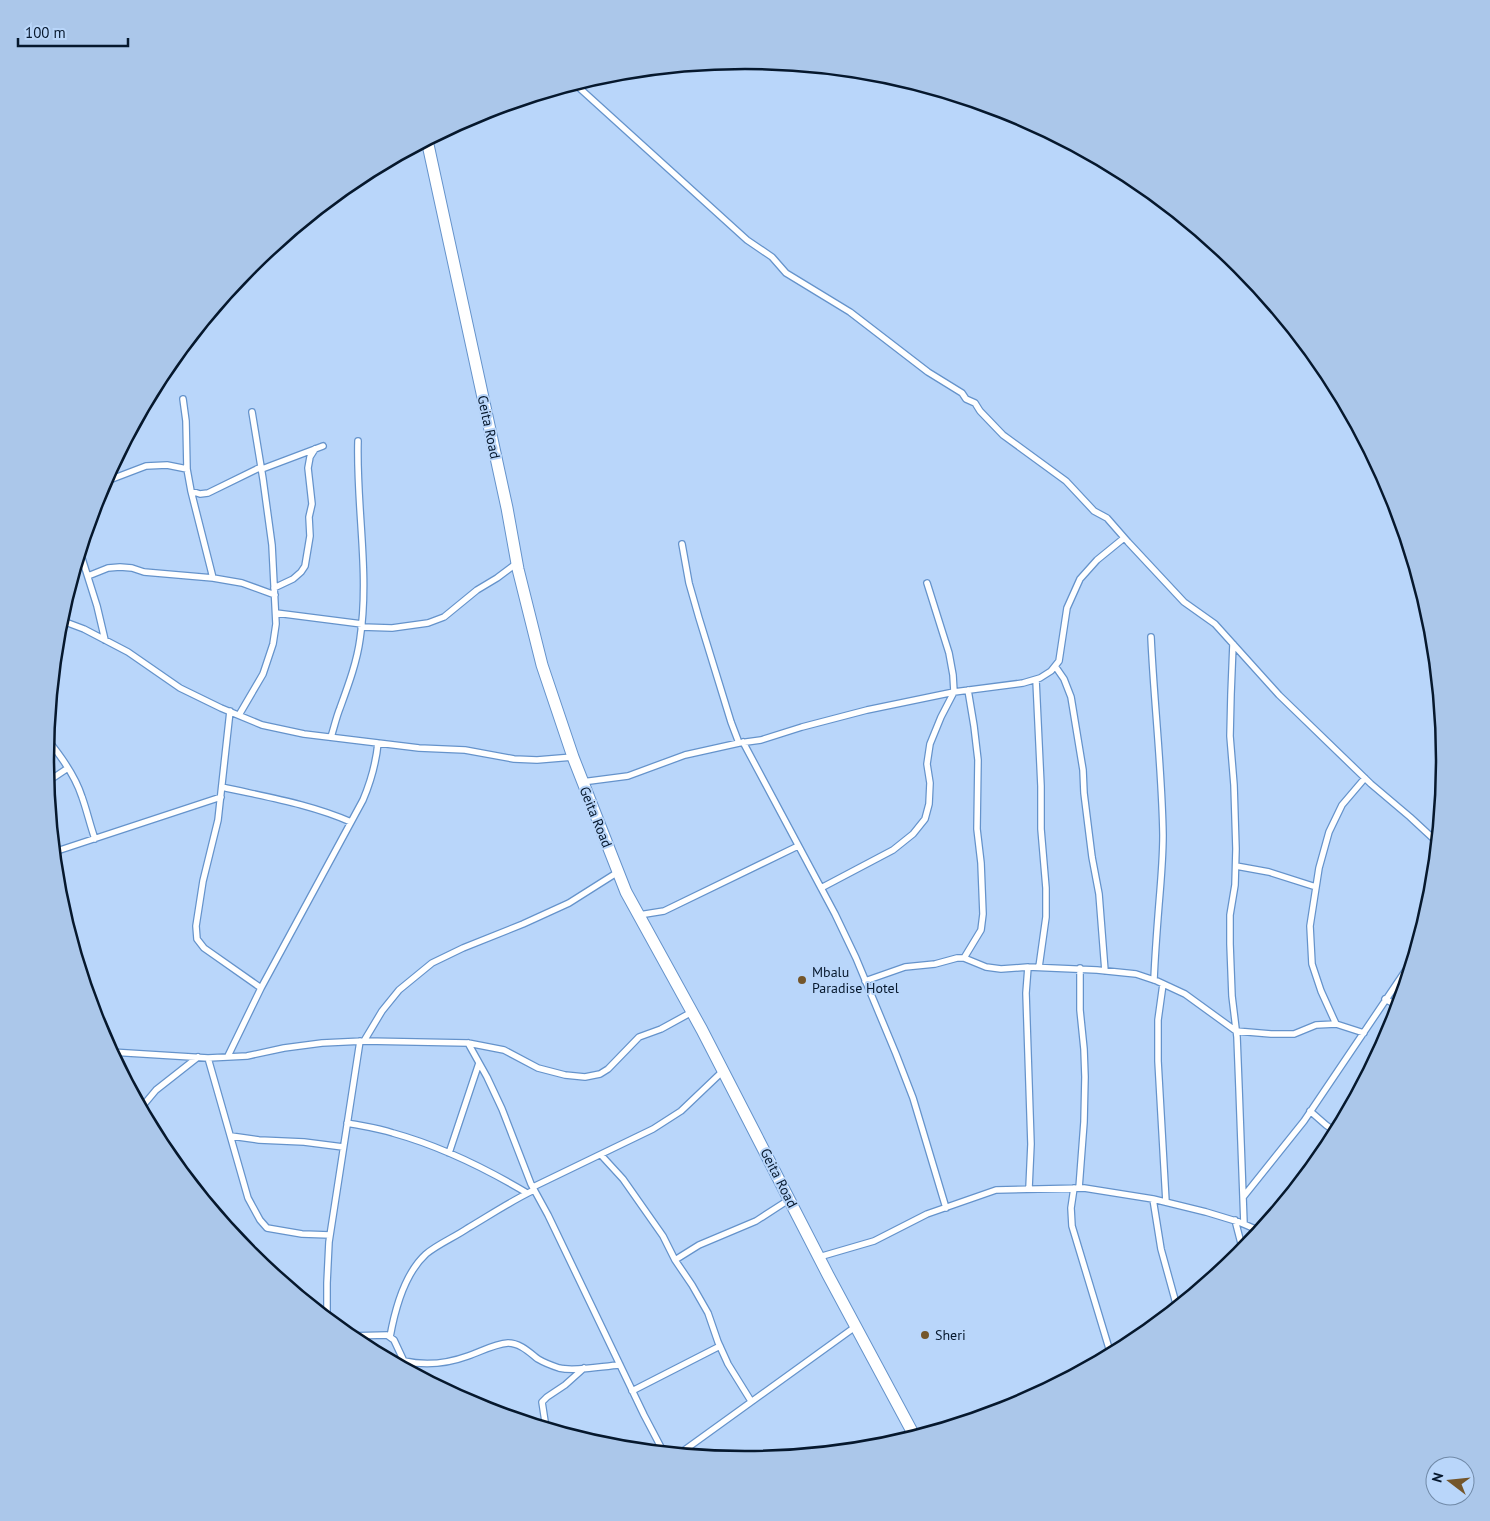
<svg xmlns="http://www.w3.org/2000/svg" width="1490" height="1521" font-family="'PT Sans',sans-serif">
<style>
.lines{fill:none;stroke-linecap:round;stroke-linejoin:round}
.street-casing{stroke:#6593cb;stroke-width:8}
.highway-casing{stroke:#6593cb;stroke-width:13}
.street{stroke:#fff;stroke-width:5.5}
.highway{stroke:#fff;stroke-width:11}
.poi-dot{fill:#74562b;stroke:#b9d6fa;stroke-width:2}
.labels{text-anchor:middle;stroke-width:4;stroke-linejoin:round;paint-order:stroke}
.street-label{font-size:14px;fill:#06182d;stroke:#b9d6fa}
.poi-label{font-size:14px;fill:#06182d;stroke:#b9d6fa;text-anchor:start}
.rim{fill:none;stroke:#06182d;stroke-width:2.5}
</style>
<rect width="100%" height="100%" fill="#b9d6fa"/>
<g class="lines">
<g class="street-casing">
<path id="street" d="M 575,84 L 747,240 L 772,257 L 786,273 L 850,312 L 928,372 L 962,393 L 966,399 L 975,403 L 980,411 L 1003,435 L 1066,481 L 1094,511 L 1107,518 L 1128,542 L 1184,602 L 1215,624 L 1279,695 L 1371,784 L 1410,817 L 1437,842
M 183,399 L 186,421 L 187,469 L 191,491 L 213,578
M 262,469 L 323,446
M 104,482 L 146,466 L 167,465 L 187,469
M 191,491 L 200,494 L 208,493 L 261,467
M 682,544 L 689,583 L 699,618 L 731,722 L 739,743
M 80,552 L 97,606 L 105,640
M 88,576 L 108,568 L 120,567 L 132,568 L 144,572 L 213,578 L 242,583 L 275,595
M 274,588 L 293,579 L 301,572 L 305,566 L 310,536 L 309,517 L 312,504 L 308,468 L 310,457 L 315,449
M 276,613 L 362,624
M 60,620 L 84,629 L 128,652 L 180,688 L 221,708 L 262,725 L 304,734 L 419,748 L 465,750 L 514,759 L 537,760 L 573,757
M 361,627 L 392,628 L 428,623 L 444,617 L 477,590 L 497,578 L 517,563
M 1151,637 C 1154,703 1162,769 1163,835 C 1163,858 1161,881 1159,904 C 1157,929 1155,955 1154,980
M 1233,644 L 1231,694 L 1230,736 L 1234,785 L 1236,849 L 1235,885 L 1230,915 L 1230,944 L 1232,996 L 1237,1037 L 1239,1088 L 1244,1224
M 1055,666 L 1064,679 L 1071,697 L 1083,770 L 1084,793 L 1092,857 L 1099,894 L 1105,971
M 1036,680 L 1041,786 L 1041,829 L 1046,888 L 1046,917 L 1039,967
M 230,711 L 218,820 L 203,881 L 196,926 L 197,939 L 204,948 L 261,988
M 239,715 L 263,674 L 273,644 L 276,624 L 272,545 L 263,479 L 252,412
M 331,737 C 334,728 336,718 340,708 C 348,686 357,662 360,639 C 370,573 356,507 358,441
M 47,739 C 61,756 75,775 82,797 C 87,811 90,825 95,839
M 743,742 L 835,914 L 856,958 L 896,1054 L 913,1098 L 946,1208
M 47,782 L 68,768
M 582,782 L 628,776 L 685,755 L 739,743 L 761,740 L 802,727 L 867,710 L 954,692 L 1023,683 L 1040,678 L 1051,671 L 1059,661 L 1067,608 L 1080,579 L 1097,560 L 1124,538
M 222,787 C 266,797 310,804 351,822
M 54,852 L 221,797
M 1236,866 L 1269,872 L 1316,887
M 821,888 L 893,850 L 913,834 L 925,819 L 929,804 L 930,783 L 927,764 L 930,744 L 941,717 L 954,692 L 953,675 L 949,653 L 927,583
M 639,915 L 664,911 L 798,846
M 964,958 L 981,930 L 983,914 L 981,863 L 977,829 L 978,760 L 974,726 L 968,690
M 1028,967 L 1026,993 L 1031,1144 L 1029,1188
M 865,981 L 905,967 L 935,964 L 957,958 L 964,958 L 986,967 L 1001,969 L 1028,967 L 1097,970 L 1136,974 L 1157,981 L 1185,994 L 1236,1031 L 1271,1034 L 1294,1034 L 1316,1025 L 1336,1024 L 1364,1033
M 1163,984 L 1158,1020 L 1158,1061 L 1166,1202
M 1385,999 L 1398,1006
M 1336,1024 L 1321,991 L 1312,964 L 1310,926 L 1319,868 L 1329,832 L 1342,805 L 1365,778
M 364,1041 L 382,1011 L 399,990 L 432,963 L 463,948 L 523,924 L 569,903 L 618,872
M 468,1043 L 487,1077 L 502,1109 L 531,1184 L 548,1215 L 644,1415 L 664,1453
M 111,1052 L 208,1058 L 247,1056 L 284,1048 L 322,1043 L 364,1041 L 468,1043 L 504,1050 L 538,1068 L 565,1075 L 585,1077 L 600,1074 L 608,1069 L 639,1037 L 661,1029 L 692,1012
M 228,1056 L 261,988 L 363,800 C 371,781 376,763 378,743
M 208,1058 L 248,1198 L 260,1220 L 267,1228 L 302,1234 L 330,1235
M 141,1108 L 156,1090 L 198,1057
M 1310,1111 L 1326,1125 L 1336,1132
M 347,1123 C 362,1126 378,1128 393,1133 C 440,1146 485,1168 527,1193
M 231,1136 L 259,1140 L 304,1142 L 343,1147
M 449,1153 L 479,1063
M 601,1155 L 623,1179 L 663,1236 L 675,1260 L 692,1285 L 708,1313 L 718,1342 L 728,1364 L 751,1401
M 533,1187 L 653,1129 L 681,1111 L 723,1071
M 1074,1188 L 1071,1208 L 1072,1226 L 1111,1355
M 1079,1188 L 1084,1122 L 1085,1077 L 1084,1049 L 1080,1010 L 1080,968
M 1244,1196 L 1304,1121 L 1412,961
M 1153,1199 L 1161,1249 L 1177,1307
M 1235,1220 L 1243,1251
M 819,1257 L 874,1241 L 927,1214 L 996,1190 L 1084,1188 L 1153,1199 L 1206,1212 L 1239,1222 L 1260,1231
M 675,1260 L 699,1245 L 756,1221 L 790,1199
M 327,1319 L 327,1283 L 329,1242 L 360,1041
M 348,1336 L 387,1335 L 394,1340 L 408,1370
M 390,1337 C 395,1309 404,1274 426,1254 C 438,1244 455,1237 468,1228 C 490,1215 511,1201 534,1190
M 404,1361 C 426,1366 446,1364 468,1356 C 480,1352 494,1344 508,1343 C 520,1343 529,1352 538,1359 C 543,1362 553,1366 559,1368 C 575,1372 603,1366 620,1365
M 632,1391 L 720,1346
M 546,1428 L 542,1402 L 547,1397 L 565,1385 L 584,1368
M 679,1454 L 855,1327"/>
</g>
<g class="highway-casing">
<path id="highway" d="M 427,140 L 507,508 L 518,569 L 542,665 L 573,757 L 626,892 L 702,1030 L 828,1275 L 915,1437"/>
</g>
<use href="#street" class="street"/>
<use href="#highway" class="highway"/>
</g>
<g class="poi-dot">
<circle cx="802" cy="980" r="5"/>
<circle cx="925" cy="1335" r="5"/>
</g>
<g class="labels">
<g class="street-label">
<text transform="translate(489 427) rotate(78)" y="5">Geita Road</text>
<text transform="translate(596 817) rotate(68)" y="5">Geita Road</text>
<text transform="translate(779 1178) rotate(63)" y="5">Geita Road</text>
</g>
<g class="poi-label">
<text x="812" y="977">Mbalu<tspan x="812" dy="16">Paradise Hotel</tspan></text>
<text x="935" y="1340">Sheri</text>
</g>
</g>
<path d="M0 0H1490V1521H0ZM54 760a691 691 0 1 1 1382 0a691 691 0 1 1-1382 0Z" fill="#abc7ea" fill-rule="evenodd"/>
<path class="rim" d="M54 760a691 691 0 1 1 1382 0a691 691 0 1 1-1382 0Z"/>
<g transform="translate(1450 1481) rotate(286)"><circle r="24" fill="#b9d6fa" stroke="#718aa8"/>
<path d="M0-4L9 19L0 12L-9 19Z" fill="#74562b"/>
<text y="-8" font-size="14" font-weight="bold" text-anchor="middle" fill="#06182d">N</text>
</g>
<path d="M18 38v8h110v-8" fill="none" stroke="#06182d" stroke-width="2.5"/>
<text x="25" y="38" font-size="15" fill="#06182d" stroke="#b9d6fa" stroke-width="4" paint-order="stroke">100 m</text>
</svg>
